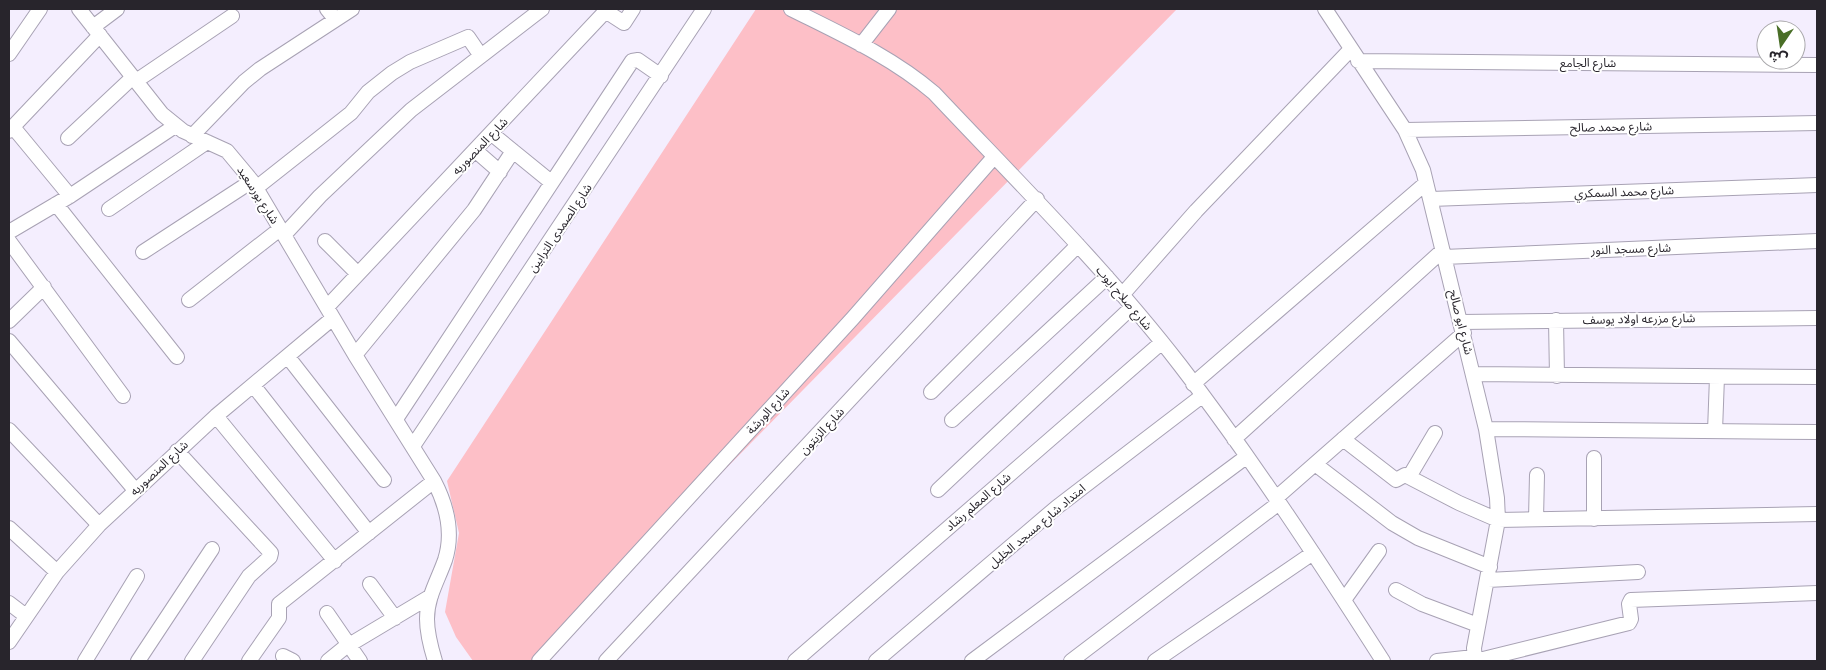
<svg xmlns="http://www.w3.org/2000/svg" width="1826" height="670" font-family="'Open Sans','Noto Sans Arabic',sans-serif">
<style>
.green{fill:#fdbfc7}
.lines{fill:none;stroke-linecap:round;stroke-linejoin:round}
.minor-casing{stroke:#a8a2b4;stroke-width:16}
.minor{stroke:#fff;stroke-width:14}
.labels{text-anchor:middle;stroke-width:4;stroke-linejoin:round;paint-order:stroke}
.street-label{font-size:12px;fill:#28252c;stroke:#fff}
</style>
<rect width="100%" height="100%" fill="#f4eefe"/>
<path class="green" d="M 756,9 L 1177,9 L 537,661 L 473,661 L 456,637 L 445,612 L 459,533 L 447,481 Z"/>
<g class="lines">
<g class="minor-casing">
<path id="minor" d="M 79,9 L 162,114 L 183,131 L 227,151 L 252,181 L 355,355 L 434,481 C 447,506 454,532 445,560 C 438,580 427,597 427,619 C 427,634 431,648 435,661
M 327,9 L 335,19
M 791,9 C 841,34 892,57 934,93 C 1018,182 1105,268 1180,365 C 1253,460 1319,561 1383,661
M 1325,9 L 1405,130 L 1423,170 L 1486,429 L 1497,498 L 1498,520 L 1474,648 L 1475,661
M 93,27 L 117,9
M 861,45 L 889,9
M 9,54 L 40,9
M 1358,61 L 1817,65
M 136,81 L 232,16
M 13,127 L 70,196
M 1405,130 L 1817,123
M 9,131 L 100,35
M 492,134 L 551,182
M 192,136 L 244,82 L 260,69 L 352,9
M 68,138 L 133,77
M 476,151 L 500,172
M 256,188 L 351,113 L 368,92 L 392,73 L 410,62 L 468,37 L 481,56
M 1431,199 L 1817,185
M 56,204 L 177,357
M 109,209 L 207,142
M 9,232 L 70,196 L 175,126
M 284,235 L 320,196 L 411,110 L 542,9
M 9,241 L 123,396
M 325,241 L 358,274
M 143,252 L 252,181
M 1444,257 L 1817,241
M 1122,295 L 1196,211 L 1351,49
M 189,300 L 280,229
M 327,307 L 602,15 L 607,12 L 624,23 L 633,9
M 1556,320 L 1557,376
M 9,321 L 44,287
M 1461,322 L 1817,318
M 9,341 L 135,490
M 355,355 L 474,210 L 513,151
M 288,357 L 384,480
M 1473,374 L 1817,377
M 1193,384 L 1426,183
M 253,385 L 369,533
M 931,392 L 1078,245
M 216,416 L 335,561
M 396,419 L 632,61 L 638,60 L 661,76
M 952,420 L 1107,277
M 1486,429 L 1817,432
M 9,430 L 99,525
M 1715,431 L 1717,377
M 1234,439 L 1442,251
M 1343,439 L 1396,480 L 1405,475 L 1459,503 L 1498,520 L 1817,514
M 413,446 L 704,9
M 177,451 L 271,553 L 270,557 L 249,576 L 192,661
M 1315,464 L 1392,523 L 1418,538 L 1490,567
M 1409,477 L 1435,433
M 938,490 L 1132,307
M 1276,498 L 1464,333
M 1536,519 L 1537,475
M 1594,519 L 1594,458
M 9,528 L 57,572
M 1488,580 L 1638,572
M 370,584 L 395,618
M 1396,590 L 1422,604 L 1478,625
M 1344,600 L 1379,551
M 9,603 L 26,616
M 327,613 L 360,661
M 9,642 L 57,572 L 99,525 L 216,416 L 333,318
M 283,656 L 293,661
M 85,661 L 137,576
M 138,661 L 212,549
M 249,661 L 279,618 L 279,604 L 434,481
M 328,661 L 344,648 L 431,596
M 539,661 L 853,318 L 994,157
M 606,661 L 1037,199
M 795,661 L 1161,343
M 876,661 L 1057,507 L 1202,396
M 972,661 L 1246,457
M 1071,661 L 1279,503
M 1155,661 L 1313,553
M 1437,661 L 1474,657
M 1475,661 L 1629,623 L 1631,619 L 1629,604 L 1631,600 L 1817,593"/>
</g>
<use href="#minor" class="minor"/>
</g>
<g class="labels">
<g class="street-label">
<text x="1588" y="67">شارع الجامع</text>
<text transform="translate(1611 127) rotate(-1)" y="4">شارع محمد صالح</text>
<text transform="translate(480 146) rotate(-46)" y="4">شارع المنصوريه</text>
<text transform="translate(1624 192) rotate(-2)" y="4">شارع محمد السمكري</text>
<text transform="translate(258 195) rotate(57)" y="4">شارع بورسعيد</text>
<text transform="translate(560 228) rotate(-56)" y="4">شارع الصمدى الترابين</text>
<text transform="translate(1631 249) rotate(-2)" y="4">شارع مسجد النور</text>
<text transform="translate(1124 298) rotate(50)" y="4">شارع صلاح ايوب</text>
<text transform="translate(1639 319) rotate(-1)" y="4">شارع مزرعه اولاد يوسف</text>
<text transform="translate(1461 322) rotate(76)" y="4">شارع ابو صالح</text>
<text transform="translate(768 411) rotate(-48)" y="4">شارع الورشة</text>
<text transform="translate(822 431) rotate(-47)" y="4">شارع الزيتون</text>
<text transform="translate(159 468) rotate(-43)" y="4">شارع المنصوريه</text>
<text transform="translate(978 502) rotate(-41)" y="4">شارع المعلم رشاد</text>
<text transform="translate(1037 526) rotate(-40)" y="4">امتداد شارع مسجد الخليل</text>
</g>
</g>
<rect width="1826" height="670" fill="none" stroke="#28252c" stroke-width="20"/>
<g transform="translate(1781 45) rotate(193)"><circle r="24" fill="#ffffff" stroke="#a9a8ab"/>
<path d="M0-4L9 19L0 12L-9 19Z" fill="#496e27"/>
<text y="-8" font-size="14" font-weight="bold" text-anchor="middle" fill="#28252c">ش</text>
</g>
</svg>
